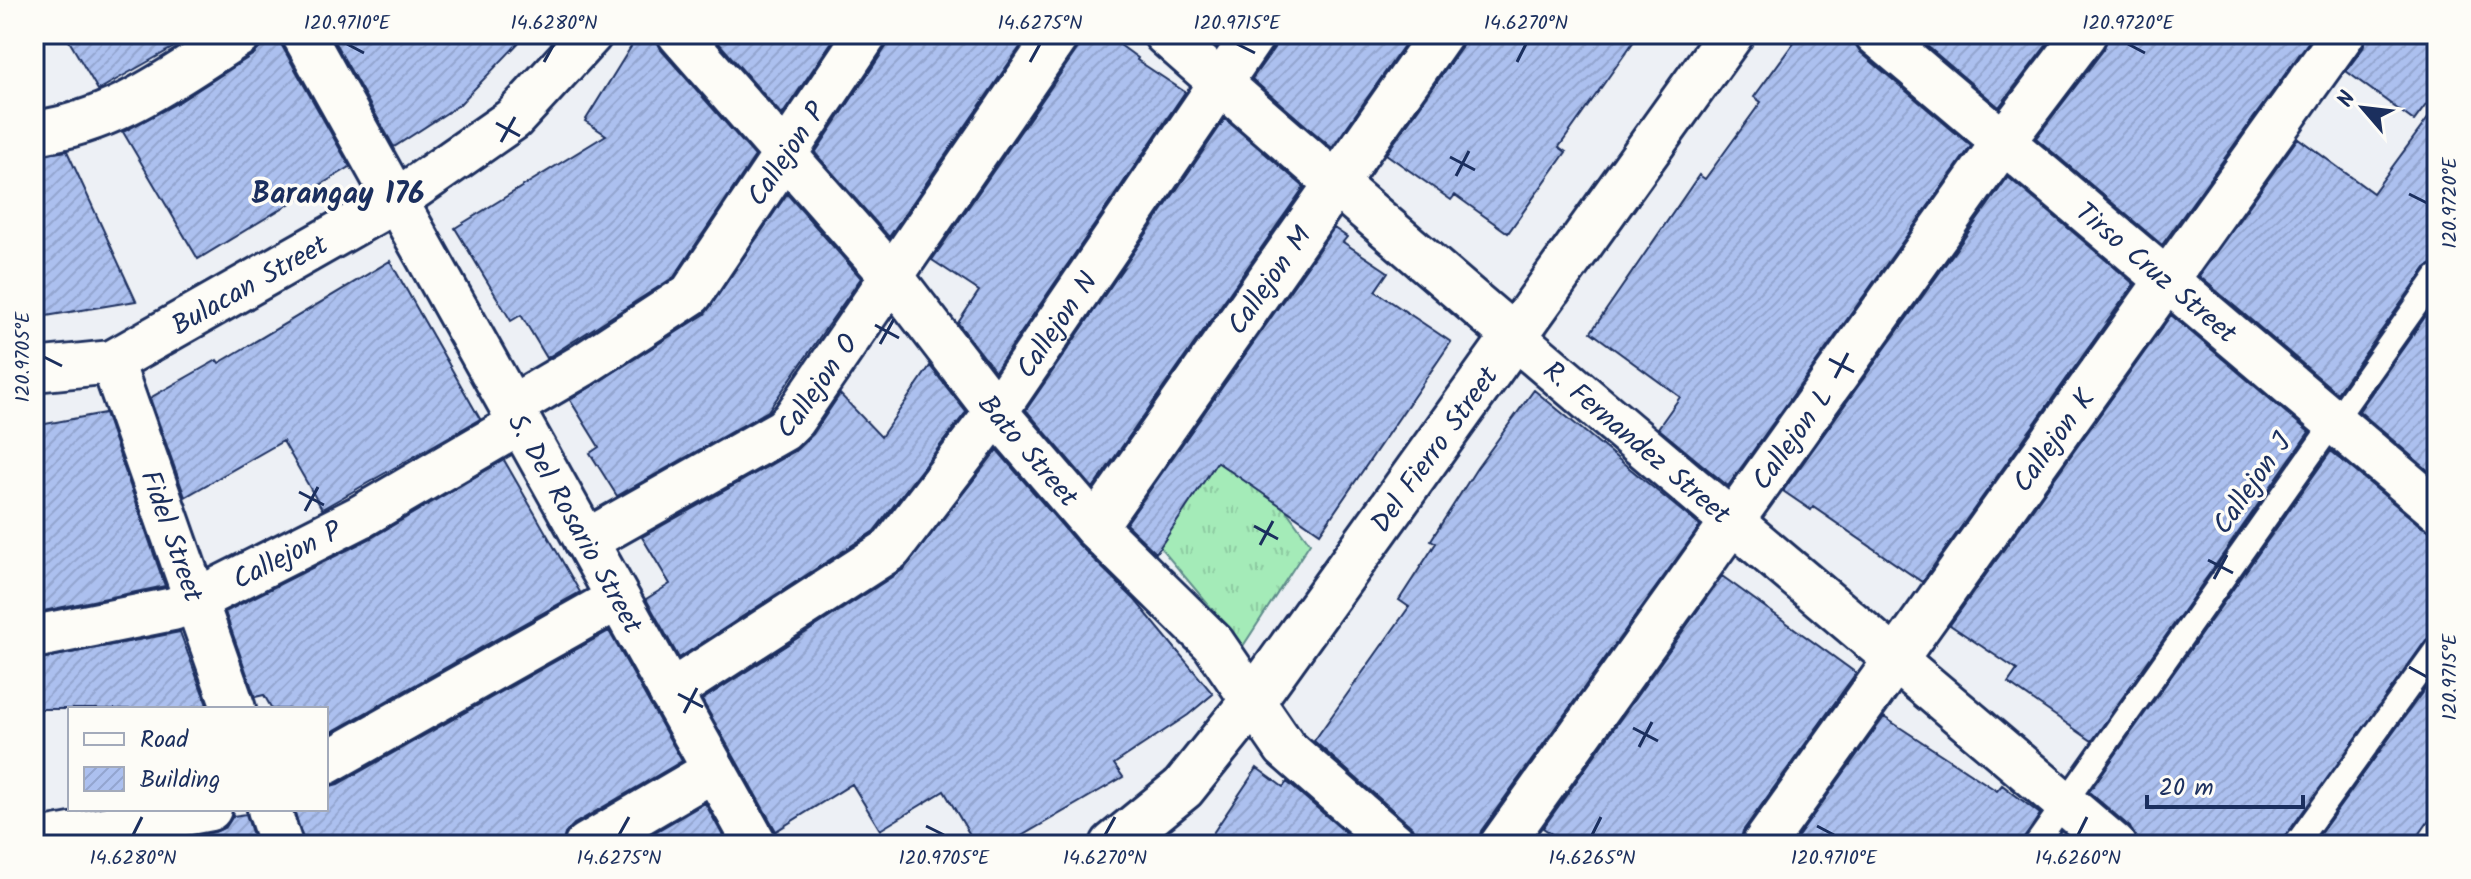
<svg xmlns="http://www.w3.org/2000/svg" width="2471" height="879" font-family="Kalam,sans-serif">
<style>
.grass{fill:url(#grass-tufts);stroke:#608d8b;stroke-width:2}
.building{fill:url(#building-hatch);stroke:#1b2f5e;stroke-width:2}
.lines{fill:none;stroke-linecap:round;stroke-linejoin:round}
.lane-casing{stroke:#1b2f5e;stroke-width:28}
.street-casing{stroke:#1b2f5e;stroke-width:48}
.secondary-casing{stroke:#1b2f5e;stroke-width:50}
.lane{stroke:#fdfcf7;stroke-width:22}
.street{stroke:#fdfcf7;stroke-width:42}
.secondary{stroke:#fdfcf7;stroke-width:44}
.ticks{fill:none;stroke:#1b2f5e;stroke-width:3}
.labels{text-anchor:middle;stroke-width:7;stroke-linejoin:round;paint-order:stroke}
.street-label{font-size:28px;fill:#1b2f5e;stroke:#fdfcf7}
.neighbourhood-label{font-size:30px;font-weight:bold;fill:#1b2f5e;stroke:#fdfcf7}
.neatline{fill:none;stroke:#1b2f5e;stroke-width:3}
.ticks-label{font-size:20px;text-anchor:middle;fill:#1b2f5e}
</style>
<defs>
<pattern id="grass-tufts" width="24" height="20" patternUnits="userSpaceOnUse" patternTransform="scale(2)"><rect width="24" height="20" fill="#a4ebb8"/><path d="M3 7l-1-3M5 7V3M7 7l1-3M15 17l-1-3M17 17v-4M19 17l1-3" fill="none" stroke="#8dcaa1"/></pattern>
<pattern id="building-hatch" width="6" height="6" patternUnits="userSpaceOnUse" patternTransform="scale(2)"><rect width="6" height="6" fill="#acc0ef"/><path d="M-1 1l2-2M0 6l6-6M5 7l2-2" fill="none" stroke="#93a5cf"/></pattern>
</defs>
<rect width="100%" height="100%" fill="#edf0f5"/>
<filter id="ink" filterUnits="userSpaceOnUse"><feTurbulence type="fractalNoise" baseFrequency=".0125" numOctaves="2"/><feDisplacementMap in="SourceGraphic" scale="16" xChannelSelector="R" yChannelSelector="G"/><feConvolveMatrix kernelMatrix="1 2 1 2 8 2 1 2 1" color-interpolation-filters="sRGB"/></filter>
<g filter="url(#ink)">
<path class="grass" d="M 1210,406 L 1310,543 L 1243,646 L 1133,515 Z"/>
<path class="building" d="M 65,34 L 197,34 L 98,90 Z
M 265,34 L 279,34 L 282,46 L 350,167 L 198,259 L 123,132 L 179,102 L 254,54 L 262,46 Z
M 330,34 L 527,34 L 459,105 L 394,147 Z
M 639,34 L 656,34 L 661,50 L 755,156 L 674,277 L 547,358 L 521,315 L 511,321 L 455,228 L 606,135 L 585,121 Z
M 711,34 L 837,34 L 782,115 Z
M 890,34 L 1029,34 L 889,237 L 815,153 L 886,47 Z
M 1082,34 L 1105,34 L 1138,58 L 1137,60 L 1185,92 L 995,371 L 958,323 L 979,291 L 932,260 L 1078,48 Z
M 1278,34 L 1412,34 L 1332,148 L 1252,79 L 1274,48 Z
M 1465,34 L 1639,34 L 1559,147 L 1566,152 L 1508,233 L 1455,195 L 1451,200 L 1386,154 L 1461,48 Z
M 1800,34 L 1853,34 L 1860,52 L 1971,146 L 1728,486 L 1658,428 L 1680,397 L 1591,332 L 1699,175 L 1705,179 L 1761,102 L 1754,97 Z
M 1913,34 L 2055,34 L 1999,107 Z
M 2108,34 L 2314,34 L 2162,245 L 2036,138 L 2104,49 Z
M 2367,34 L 2437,34 L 2437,90 L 2414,121 L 2346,71 L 2363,48 Z
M 2437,106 L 2437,262 L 2426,268 L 2337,393 L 2199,276 L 2298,138 L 2373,193 Z
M 1225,119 L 1304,187 L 1093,488 L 1026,410 Z
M 67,151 L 136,301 L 34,318 L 34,156 Z
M 2008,177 L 2134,284 L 1922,582 L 1813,507 L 1811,510 L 1783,491 Z
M 787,194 L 861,278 L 768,411 L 617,496 L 590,453 L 599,447 L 570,400 L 705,314 Z
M 1334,228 L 1347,237 L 1343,242 L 1388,272 L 1375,291 L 1451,342 L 1320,533 L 1217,462 L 1156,553 L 1126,524 Z
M 390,261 L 480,419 L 322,509 L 283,441 L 185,497 L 150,398 L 217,360 L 219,363 Z
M 2437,300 L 2437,478 L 2359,411 Z
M 2171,315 L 2309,432 L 2092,741 L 2008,683 L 2017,670 L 1950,625 Z
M 930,366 L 966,412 L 874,531 L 679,658 L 646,599 L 670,584 L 642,537 L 795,451 L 813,434 L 840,394 L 881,437 Z
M 1534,390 L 1700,526 L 1481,831 L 1477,845 L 1419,845 L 1412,827 L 1314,741 L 1409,607 L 1399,600 L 1436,543 L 1431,540 L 1477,468 Z
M 105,413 L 165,586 L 34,613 L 34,426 Z
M 997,450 L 1077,543 L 1135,600 L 1213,694 L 1188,715 L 1114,764 L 1123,777 L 1006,845 L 976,845 L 944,791 L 880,830 L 852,784 L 776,831 L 702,700 L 904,569 Z
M 2331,451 L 2422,527 L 2437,532 L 2437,634 L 2426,640 L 2281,845 L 2137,845 L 2130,827 L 2089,792 Z
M 504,460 L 580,592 L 326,735 L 326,709 L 272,709 L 264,695 L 255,697 L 225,612 L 371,538 Z
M 1722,576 L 1856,673 L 1743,831 L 1739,845 L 1568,845 L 1543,828 Z
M 609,631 L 682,761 L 574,824 L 565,834 L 562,845 L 304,845 L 294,809 L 326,809 L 326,787 L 338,784 Z
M 180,632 L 207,705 L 185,709 L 34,709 L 34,660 Z
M 2437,672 L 2437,809 L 2412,845 L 2312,845 Z
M 1884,717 L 1997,791 L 2002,785 L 2040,814 L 2021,845 L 1792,845 Z
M 1257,768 L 1283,787 L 1287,782 L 1360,845 L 1205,845 Z
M 705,803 L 728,845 L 633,845 Z
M 246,814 L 256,845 L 198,845 L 197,836 L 215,832 L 226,827 L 233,816 Z"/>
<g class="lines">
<g class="lane-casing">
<path id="lane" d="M 2035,845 L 2437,276
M 2295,845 L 2437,648"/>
</g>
<g class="street-casing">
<g id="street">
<path id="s1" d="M 303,34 L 756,845"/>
<path id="s2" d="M 679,34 L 890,274 L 996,412 L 1095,527 L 1213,643 L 1285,748 L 1396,845"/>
<path id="s3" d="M 1165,34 C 1477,310 1797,575 2114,845"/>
<path id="s4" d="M 1876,34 L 2437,509"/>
<path d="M 34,133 C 116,122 173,77 241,34"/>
<path id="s5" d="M 112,362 L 234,709"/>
<path id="s6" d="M 34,370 L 112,362 L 397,200 L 513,119 L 591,34"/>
<path id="s7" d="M 511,407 L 581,366 L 691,294 L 866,34"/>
<path id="s8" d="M 1095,527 L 1441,34"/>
<path id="s9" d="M 586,541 L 783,430 L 793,420 L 1058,34"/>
<path id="s10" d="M 34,637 L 173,609 L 196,600 L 360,517 L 519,424"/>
<path id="s11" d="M 670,692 L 891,549 L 996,412 L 1254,34"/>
<path d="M 326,763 L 617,599"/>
<path d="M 269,809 L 281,845"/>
<path d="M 34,842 L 210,809"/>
<path d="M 586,845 L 714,770"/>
<path id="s12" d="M 1501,845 L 2003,142 L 2085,34"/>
<path id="s13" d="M 1763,845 L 2343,34"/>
</g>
</g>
<g class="secondary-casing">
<g id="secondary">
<path id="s14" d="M 1113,845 L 1183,788 L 1252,702 L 1731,34"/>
</g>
</g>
<use href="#lane" class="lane"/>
<use href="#street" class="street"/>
<use href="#secondary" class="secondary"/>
</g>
</g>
<path class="ticks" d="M 347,44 L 364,53M 1237,44 L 1255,53M 2128,44 L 2145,53M 544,62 L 554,44M 1030,62 L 1040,44M 1517,62 L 1526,44M 496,123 L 520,136M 501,142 L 515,117M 1450,157 L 1475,170M 1456,176 L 1469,151M 2409,194 L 2427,203M 875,325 L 899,338M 880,344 L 894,319M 44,357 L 62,366M 1829,359 L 1854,372M 1835,378 L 1848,353M 299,492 L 324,505M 305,511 L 318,487M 1254,526 L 1278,539M 1260,545 L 1273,521M 2208,560 L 2233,573M 2214,579 L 2227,555M 2409,667 L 2427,677M 678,694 L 703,707M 684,713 L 697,688M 1633,728 L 1658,741M 1639,747 L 1652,722M 926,826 L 944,835M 1817,826 L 1834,835M 133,835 L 142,817M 619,835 L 629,817M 1105,835 L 1115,817M 1592,835 L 1601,817M 2078,835 L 2087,817"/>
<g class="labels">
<g class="street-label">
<text dy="10" stroke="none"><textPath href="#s7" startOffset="382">Callejon P</textPath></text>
<text dy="10" stroke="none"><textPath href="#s4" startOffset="368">Tirso Cruz Street</textPath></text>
<text dy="10" stroke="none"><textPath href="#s8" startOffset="302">Callejon M</textPath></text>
<text dy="10" stroke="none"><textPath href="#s6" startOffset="236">Bulacan Street</textPath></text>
<text dy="10" stroke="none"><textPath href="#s11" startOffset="542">Callejon N</textPath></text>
<text dy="10" stroke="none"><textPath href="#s9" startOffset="282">Callejon O</textPath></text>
<text dy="10" stroke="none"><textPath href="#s12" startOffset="500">Callejon L</textPath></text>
<text dy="10" stroke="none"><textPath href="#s13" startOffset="498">Callejon K</textPath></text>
<text dy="10" stroke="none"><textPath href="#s3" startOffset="624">R. Fernandez Street</textPath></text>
<text dy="10" stroke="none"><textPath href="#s2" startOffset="544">Bato Street</textPath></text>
<text dy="10" stroke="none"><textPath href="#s14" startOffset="512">Del Fierro Street</textPath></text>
<text transform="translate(2251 483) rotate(-55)" y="10">Callejon J</text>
<text dy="10" stroke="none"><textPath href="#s1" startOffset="560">S. Del Rosario Street</textPath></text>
<text dy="10" stroke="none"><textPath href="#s5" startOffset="184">Fidel Street</textPath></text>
<text dy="10" stroke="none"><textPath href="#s10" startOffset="268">Callejon P</textPath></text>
</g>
<g class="neighbourhood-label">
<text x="338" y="203">Barangay 176</text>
</g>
</g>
<rect width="2471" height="879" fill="none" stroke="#fdfcf7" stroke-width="88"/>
<rect x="68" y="707" width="260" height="104" fill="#fdfcf7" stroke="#a3aaba" stroke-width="2"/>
<rect x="84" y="733" width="40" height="12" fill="#fdfcf7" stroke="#a3aaba" stroke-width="2"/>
<text x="140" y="747" font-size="24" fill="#1b2f5e">Road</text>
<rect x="84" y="767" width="40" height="24" fill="url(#building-hatch)" stroke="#a3aaba" stroke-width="2"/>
<text x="140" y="787" font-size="24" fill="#1b2f5e">Building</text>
<g transform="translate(2363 108) rotate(298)" stroke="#fdfcf7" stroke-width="6" paint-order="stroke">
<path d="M0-6L14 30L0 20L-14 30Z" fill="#1b2f5e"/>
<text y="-12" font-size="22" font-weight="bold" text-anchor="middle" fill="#1b2f5e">N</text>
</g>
<path d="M2147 795v12h156v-12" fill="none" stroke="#1b2f5e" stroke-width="4"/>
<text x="2159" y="795" font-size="24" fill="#1b2f5e" stroke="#fdfcf7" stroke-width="6" paint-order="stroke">20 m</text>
<rect x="44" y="44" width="2383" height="791" class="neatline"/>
<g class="ticks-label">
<text x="347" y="29">120.9710°E</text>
<text x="554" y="29">14.6280°N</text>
<text x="1040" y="29">14.6275°N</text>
<text x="1237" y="29">120.9715°E</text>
<text x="1526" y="29">14.6270°N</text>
<text x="2128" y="29">120.9720°E</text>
<text transform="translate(2449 203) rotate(-90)" y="7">120.9720°E</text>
<text transform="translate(22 357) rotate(-90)" y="7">120.9705°E</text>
<text transform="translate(2449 677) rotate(-90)" y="7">120.9715°E</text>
<text x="133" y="864">14.6280°N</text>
<text x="619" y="864">14.6275°N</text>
<text x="944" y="864">120.9705°E</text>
<text x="1105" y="864">14.6270°N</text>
<text x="1592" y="864">14.6265°N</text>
<text x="1834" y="864">120.9710°E</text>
<text x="2078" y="864">14.6260°N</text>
</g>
</svg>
